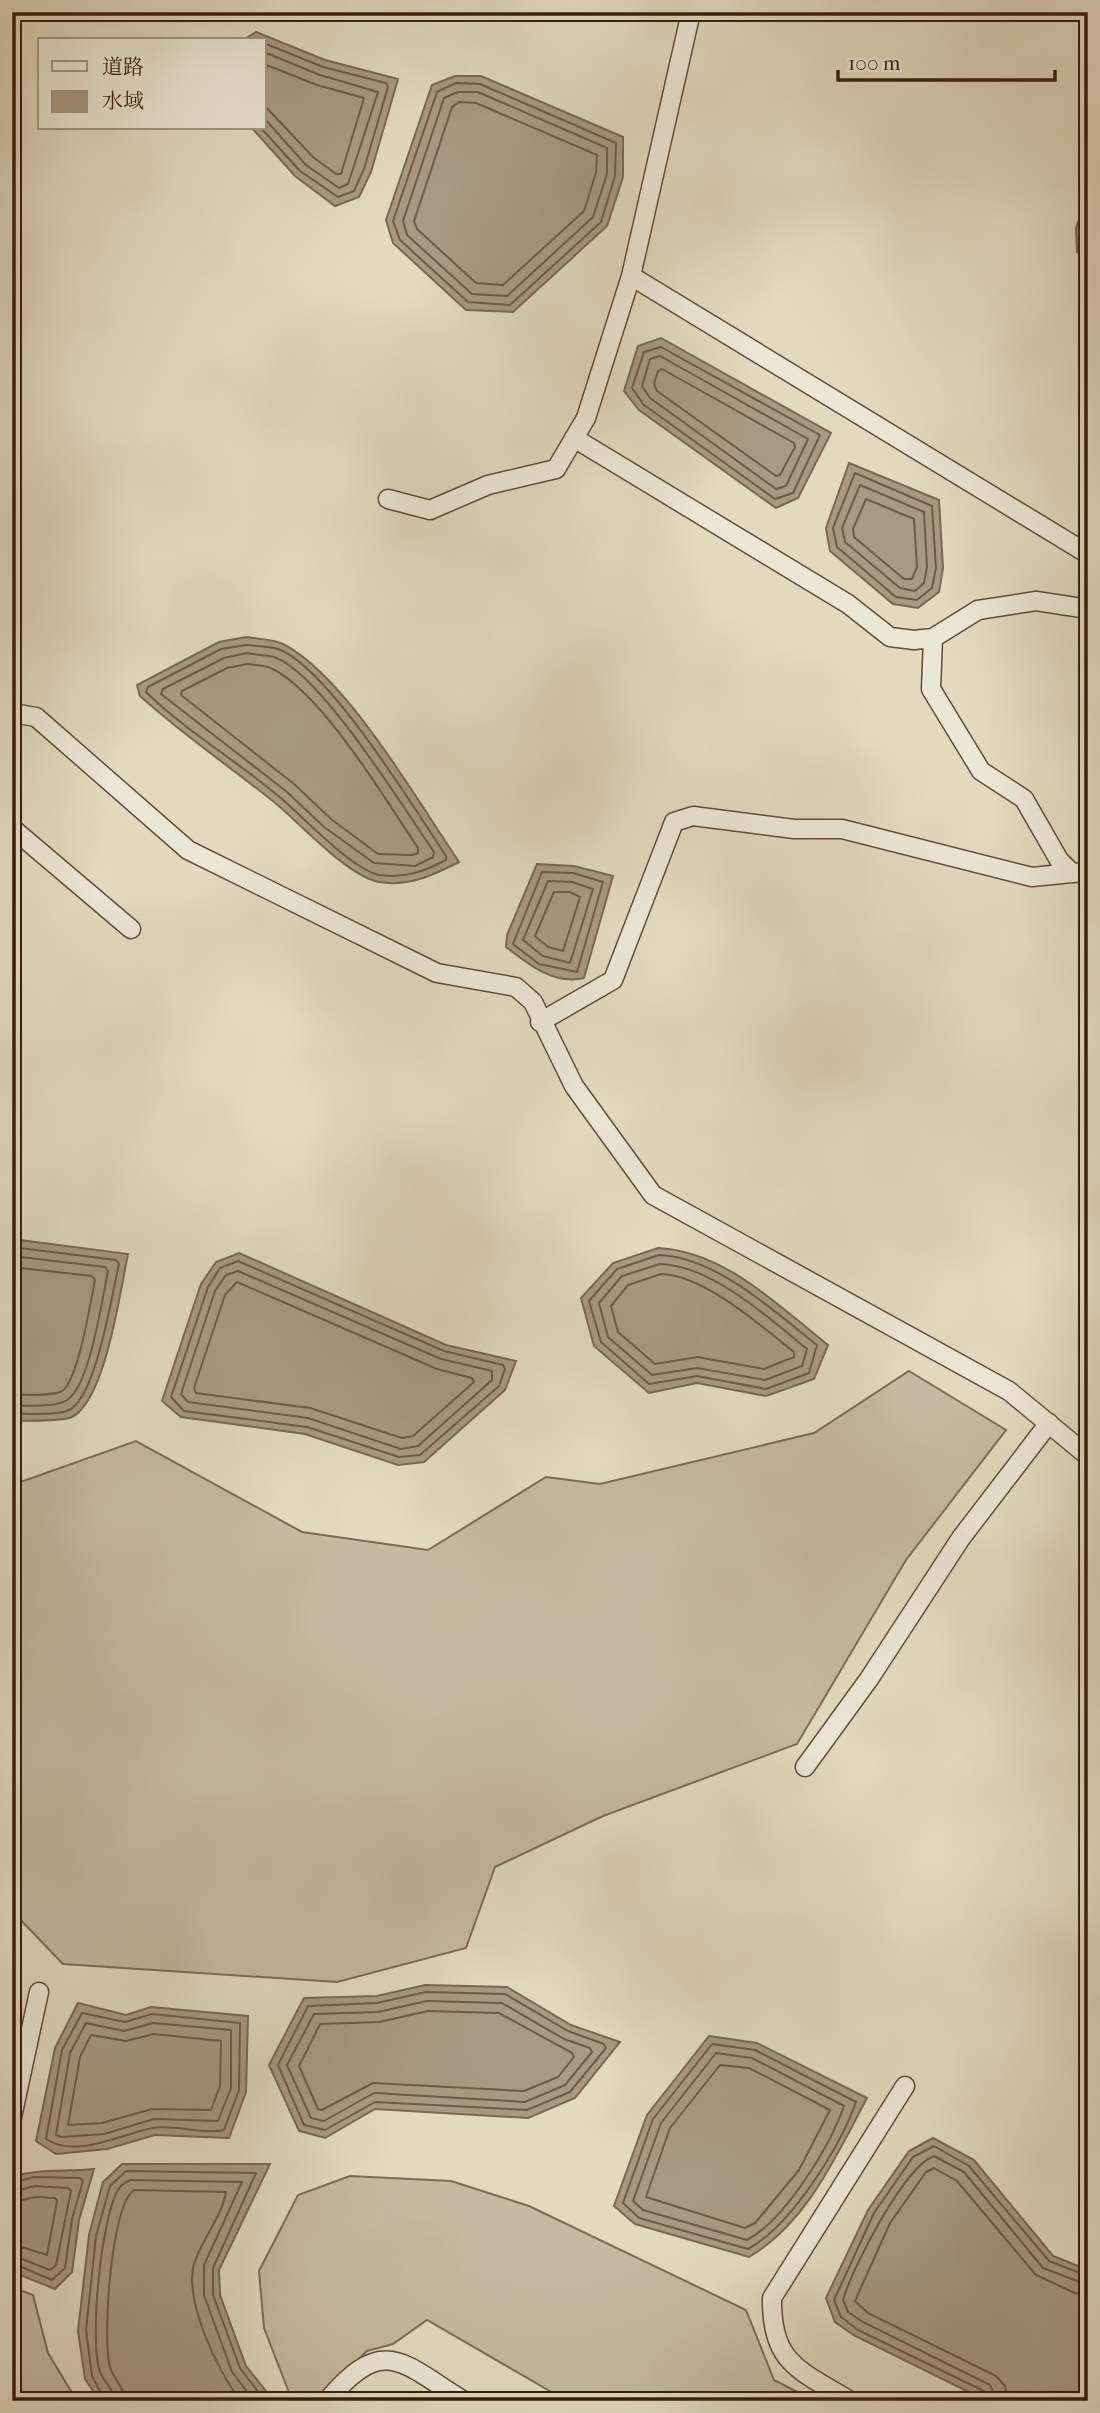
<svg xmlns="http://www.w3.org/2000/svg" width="1100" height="2413" font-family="'IM FELL French Canon','Noto Serif SC',serif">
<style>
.grass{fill:#c5b9a1;stroke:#7e6c56;stroke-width:2}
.water{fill:#a89982;stroke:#7a6853;stroke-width:2}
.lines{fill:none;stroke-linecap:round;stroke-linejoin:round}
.shore{stroke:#6f5c47;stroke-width:2}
.minor-casing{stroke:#614d39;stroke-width:21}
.minor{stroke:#ece6d5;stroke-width:18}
</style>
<rect width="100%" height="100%" fill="#e2d9bf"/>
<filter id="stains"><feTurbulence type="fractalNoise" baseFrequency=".00286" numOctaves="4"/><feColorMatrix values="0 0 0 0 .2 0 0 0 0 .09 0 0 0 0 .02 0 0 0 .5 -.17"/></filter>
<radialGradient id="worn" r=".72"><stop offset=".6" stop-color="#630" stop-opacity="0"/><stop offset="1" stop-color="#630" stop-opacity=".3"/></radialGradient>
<path class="grass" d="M 909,1371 L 1006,1430 L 906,1560 L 797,1744 L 603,1816 L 495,1867 L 466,1948 L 337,1982 L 63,1964 L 12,1911 L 12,1485 L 136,1441 L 302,1532 L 428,1550 L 546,1477 L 600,1484 L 814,1433 Z
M 350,2176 L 451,2181 L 529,2206 L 746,2310 L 774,2380 L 815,2401 L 567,2401 L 427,2320 L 393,2344 L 367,2351 L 315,2401 L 297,2401 L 290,2395 L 264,2328 L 259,2271 L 298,2195 Z
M 12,2287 L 33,2295 L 48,2353 L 77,2401 L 12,2401 Z"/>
<path class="water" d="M 256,32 L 325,60 L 398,79 L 371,172 L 359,197 L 335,206 L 295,176 L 252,128 L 264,128 L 264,40 L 243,40 Z
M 455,76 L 481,76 L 623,137 L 623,177 L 607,226 L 513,312 L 466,310 L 393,243 L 386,220 L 432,85 Z
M 1088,193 L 1088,257 L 1077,252 L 1076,228 Z
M 661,338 L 831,433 L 798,498 L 776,508 L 639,410 L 624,391 L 638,346 Z
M 849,463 L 939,500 L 943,568 L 939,592 L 918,608 L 893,604 L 830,551 L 826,528 Z
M 246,637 C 257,639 273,639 283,644 C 346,676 418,802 459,862 C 433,875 409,887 379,882 C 347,876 299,822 274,802 C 229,766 182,734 140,696 L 137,685 L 219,642 Z
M 537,864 L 574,866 L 613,876 L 584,978 C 554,985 529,965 506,947 L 507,935 Z
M 20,1240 L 128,1254 C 120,1291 106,1399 72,1417 C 61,1422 26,1420 12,1421 L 12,1241 Z
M 658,1248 C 724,1251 779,1306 828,1345 L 814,1379 L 766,1396 L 697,1383 L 649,1393 L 594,1346 L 581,1298 L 613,1263 Z
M 239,1253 L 446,1345 L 516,1361 L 505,1390 L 424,1462 L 398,1465 L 305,1434 L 181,1417 L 162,1401 L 201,1284 L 216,1262 Z
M 425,1985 L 507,1987 L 571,2025 L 620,2042 L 575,2098 L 528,2118 L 375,2109 L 325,2138 L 299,2131 L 269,2065 L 304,1998 L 377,1996 Z
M 78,2003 L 126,2015 L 151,2007 L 248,2016 L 246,2092 L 229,2138 L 155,2135 L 107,2149 L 56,2154 L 36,2141 L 55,2048 Z
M 709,2036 L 757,2043 L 867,2098 C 836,2156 807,2223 749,2257 L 635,2224 L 614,2206 L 647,2115 Z
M 933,2138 L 974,2160 L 1053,2256 L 1088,2270 L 1088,2401 L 987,2401 L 855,2336 L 835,2322 L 826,2298 L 868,2210 L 909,2151 Z
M 122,2164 L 270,2164 L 219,2270 L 220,2295 L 246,2366 L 274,2401 L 100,2401 L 85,2379 L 78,2331 L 89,2235 L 103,2182 Z
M 94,2169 L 79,2220 L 72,2272 L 55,2289 L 20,2275 L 12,2268 L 12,2177 C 39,2168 66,2172 94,2169 Z"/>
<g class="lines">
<path class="shore" d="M 264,52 L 320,75 L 378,92 L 348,184 L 339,188 L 306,165 L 264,118
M 264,64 L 317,85 L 364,98 L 341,174 L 336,174 L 313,157 L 264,105
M 456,83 L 480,84 L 616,143 L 615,176 L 601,222 L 510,305 L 468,302 L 400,240 L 393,221 L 437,92 Z
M 458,92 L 478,92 L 607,148 L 607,174 L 593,217 L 507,296 L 472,294 L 407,235 L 403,221 L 444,98 Z
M 459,102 L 476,103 L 597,155 L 596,173 L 584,211 L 503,285 L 476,283 L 417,229 L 414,221 L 452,107 Z
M 261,128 L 300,171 L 338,197 L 354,191 L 364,169 L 388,87 L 386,83 L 323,67 L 264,43
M 661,347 L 820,435 L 793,493 L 775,499 L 644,405 L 632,388 L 644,352 Z
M 660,356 L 808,439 L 786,486 L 776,489 L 650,398 L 642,386 L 650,359 Z
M 662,369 L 794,443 L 795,447 L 780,475 L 776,476 L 657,391 L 654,384 L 658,371 Z
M 855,473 L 932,506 L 936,568 L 932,588 L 917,600 L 896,597 L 837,547 L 833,528 Z
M 860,485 L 924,512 L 927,567 L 924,583 L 915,591 L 900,588 L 845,542 L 842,528 Z
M 866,499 L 914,519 L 917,567 L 912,579 L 904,579 L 854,537 L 853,529 Z
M 246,645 C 256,646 269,646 278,649 C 328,667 414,808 446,856 L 446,860 C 425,871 404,879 379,875 C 352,869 304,818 282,799 C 239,762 187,732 146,692 L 148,687 L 221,649 Z
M 247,653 C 255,655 266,655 274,657 C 320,672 404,809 434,852 L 433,857 L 415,866 L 374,863 L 324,827 L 287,792 L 161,694 L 163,689 L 224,658 Z
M 247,664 C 255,665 266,665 273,669 C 324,696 385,799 418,848 L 418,853 L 412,855 L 378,854 L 331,819 L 294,784 L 181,695 L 182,691 L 227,668 Z
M 542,872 L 573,873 L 603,882 L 577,972 L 539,964 L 513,944 Z
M 548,881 L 572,882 L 593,889 L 570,963 L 543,956 L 523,940 Z
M 554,892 L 570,892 L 580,897 L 563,951 L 548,947 L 535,936 Z
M 12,1247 L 116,1260 L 119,1264 C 112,1293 96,1401 67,1411 C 52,1416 29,1413 12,1414
M 659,1255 C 716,1257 774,1311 817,1345 L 809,1373 L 766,1389 L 697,1376 L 649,1384 L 601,1342 L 589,1301 L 617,1269 Z
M 12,1256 L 105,1267 L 108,1271 C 102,1299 90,1386 67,1400 C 55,1408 27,1405 12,1406
M 238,1261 L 444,1351 L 503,1365 L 505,1369 L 499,1386 L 420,1455 L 399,1457 L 307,1427 L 184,1411 L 171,1397 L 208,1287 L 220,1268 Z
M 660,1264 C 711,1265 769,1318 807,1349 L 802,1366 L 765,1380 L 697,1368 L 652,1375 L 608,1337 L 599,1303 L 622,1276 Z
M 12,1267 L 92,1276 L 95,1280 C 91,1300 78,1381 62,1391 C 50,1397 26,1394 12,1395
M 238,1271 L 441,1359 L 492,1371 L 492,1380 L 418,1446 L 401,1449 L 308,1418 L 188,1402 L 181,1394 L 215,1291 L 226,1275 Z
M 661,1274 C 704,1275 761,1326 794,1352 L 794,1357 L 764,1369 L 698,1357 L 655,1364 L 618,1332 L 611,1306 L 628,1285 Z
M 237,1282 L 437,1369 L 472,1378 L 474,1382 L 413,1436 L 402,1438 L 310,1408 L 196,1393 L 194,1388 L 225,1295 Z
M 426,1992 L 505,1994 L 568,2031 L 604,2044 L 606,2048 L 570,2092 L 527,2110 L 375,2102 L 325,2130 L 304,2125 L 278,2065 L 308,2006 L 377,2003 Z
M 427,2001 L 502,2003 L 564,2039 L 590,2048 L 592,2052 L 565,2085 L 525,2102 L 374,2093 L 324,2121 L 311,2118 L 287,2065 L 314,2014 L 378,2012 Z
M 428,2011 L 499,2013 L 572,2053 L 574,2057 L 558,2077 L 524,2091 L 373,2083 L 322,2110 L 318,2109 L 299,2066 L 320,2024 L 379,2022 Z
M 82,2013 L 125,2022 L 152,2014 L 240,2023 L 239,2090 L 224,2130 C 202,2135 176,2124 153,2128 C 120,2134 77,2159 46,2139 L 62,2050 Z
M 86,2023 L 124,2031 L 153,2023 L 231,2030 L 231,2088 L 218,2121 L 154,2119 L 104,2134 L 61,2137 L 56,2135 L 70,2053 Z
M 154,2034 L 221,2041 L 220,2086 L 211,2110 L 152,2109 L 102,2123 L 68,2125 L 80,2057 L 91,2035 L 126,2041 Z
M 712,2044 L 755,2050 L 856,2102 C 840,2147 791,2226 748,2249 L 639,2218 L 623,2203 L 653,2119 Z
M 716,2053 L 752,2058 L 844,2106 C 830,2146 785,2220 747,2240 L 643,2210 L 633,2201 L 661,2123 Z
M 720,2065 L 749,2068 L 830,2110 L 799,2170 L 755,2223 L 745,2228 L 646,2197 L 670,2128 Z
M 12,2183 L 34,2177 L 80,2178 L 83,2181 L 72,2219 L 65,2268 L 52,2280 L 12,2263
M 12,2192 L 35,2186 L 68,2188 L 71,2191 L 56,2265 L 50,2270 L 12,2255
M 12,2202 L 36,2197 L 55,2198 L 57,2201 L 47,2255 L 12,2244
M 105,2401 L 92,2376 L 86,2330 L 96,2236 L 110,2186 L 126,2171 L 256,2173 L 213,2268 L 213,2295 L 240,2368 L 265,2401
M 114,2401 C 114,2388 104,2383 100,2372 C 89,2341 101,2219 118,2190 C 120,2186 126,2182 130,2180 L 242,2182 L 204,2265 L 204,2295 L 232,2372 L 254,2401
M 125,2401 C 124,2386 114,2380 110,2367 C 102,2339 111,2205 134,2190 L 226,2192 C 222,2216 203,2238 195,2261 C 182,2297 218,2373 241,2401
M 988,2401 L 984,2391 L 858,2330 L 841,2317 L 834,2300 L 874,2213 L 913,2157 L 934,2146 L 969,2166 L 1049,2261 L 1088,2276
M 997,2401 L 990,2385 L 863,2322 L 848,2312 L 843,2300 C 852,2268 904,2167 934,2156 L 964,2172 L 1043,2268 L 1088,2285
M 1008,2401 L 1005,2386 L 996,2376 L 868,2313 L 855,2301 L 890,2223 L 926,2172 L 934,2168 L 957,2181 L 1036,2275 L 1075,2293 L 1088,2295"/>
<g class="minor-casing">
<path id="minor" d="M 631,276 L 1088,554
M 574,438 L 848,604 L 890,637 L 914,640 L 933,638 L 978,610 L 1036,601 L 1088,609
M 388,499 L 430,510 L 488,485 L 556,469 L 586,418 L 631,276 L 691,12
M 933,638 L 931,689 L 981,771 L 1024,799 L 1059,860 L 1072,873 L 1088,872
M 12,713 L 36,717 L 188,850 L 437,973 L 516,987 L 533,1002 L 574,1086 L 653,1195 L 1009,1391 L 1088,1456
M 12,828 L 131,929
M 540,1022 L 613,980 L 674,822 L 693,816 L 794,829 L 842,829 L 1032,877 L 1072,873
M 805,1767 L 869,1679 L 961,1538 L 1049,1423
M 12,2117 L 39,1992
M 327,2401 C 384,2333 402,2363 464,2401
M 850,2401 C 800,2370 771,2364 772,2298 L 905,2086"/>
</g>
<use href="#minor" class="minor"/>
</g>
<rect width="1100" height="2413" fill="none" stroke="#e2d9bf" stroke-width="42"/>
<rect x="14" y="14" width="1072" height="2385" fill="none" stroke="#361e0c" stroke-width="3.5"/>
<rect x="21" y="21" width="1058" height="2371" fill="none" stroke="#361e0c" stroke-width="2"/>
<rect x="38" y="38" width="228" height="91" fill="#ece6d5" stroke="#a39685" stroke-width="2"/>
<rect x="52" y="61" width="35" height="10" fill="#ece6d5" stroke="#a39685" stroke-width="2"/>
<text x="102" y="74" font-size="21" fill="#361e0c">道路</text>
<rect x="52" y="91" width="35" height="21" fill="#a89982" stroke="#a39685" stroke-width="2"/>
<text x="102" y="108" font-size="21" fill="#361e0c">水域</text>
<path d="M838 70v10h217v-10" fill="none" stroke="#361e0c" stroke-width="3.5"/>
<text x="848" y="70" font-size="21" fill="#361e0c" stroke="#ece6d5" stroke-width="5" paint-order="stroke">100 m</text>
<rect width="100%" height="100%" filter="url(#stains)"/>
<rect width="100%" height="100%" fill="url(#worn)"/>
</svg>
